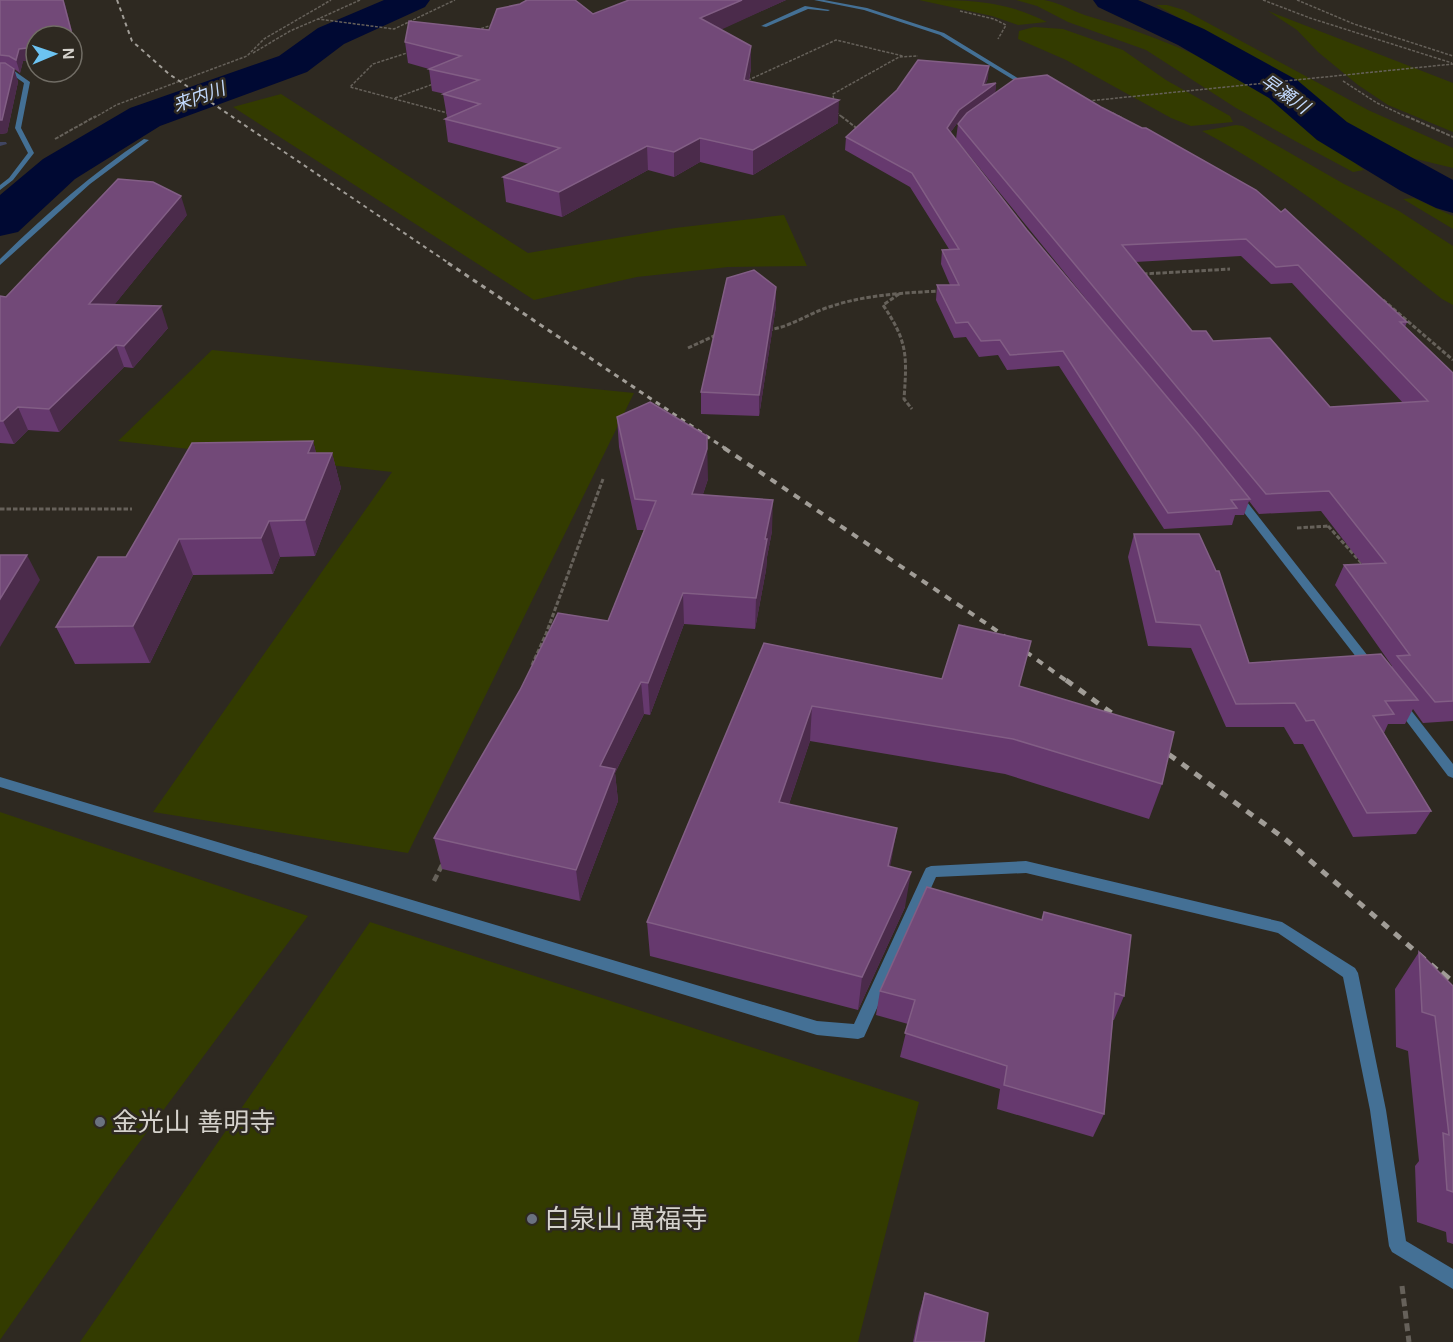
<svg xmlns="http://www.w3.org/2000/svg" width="1453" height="1342" font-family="Helvetica,'Noto Sans JP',sans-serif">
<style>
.green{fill:#333b00}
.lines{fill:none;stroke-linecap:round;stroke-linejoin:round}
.stream{fill:#404561;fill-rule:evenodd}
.river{fill:#000933;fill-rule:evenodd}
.path-far4{stroke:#66615a;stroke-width:1.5;stroke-dasharray:3 1.5;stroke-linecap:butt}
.path-far3{stroke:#66615a;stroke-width:2;stroke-dasharray:4 1.5;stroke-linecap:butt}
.path-far2{stroke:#66615a;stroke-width:3;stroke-dasharray:4.5 2;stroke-linecap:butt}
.path-far1{stroke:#66615a;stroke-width:4.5;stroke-dasharray:7 4;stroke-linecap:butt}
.path{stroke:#66615a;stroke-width:5;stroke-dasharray:8 4.5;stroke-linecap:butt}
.minor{fill:#447095;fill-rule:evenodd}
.rail-far4{stroke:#a19d97;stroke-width:2;stroke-dasharray:4 4;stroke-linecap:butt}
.rail-far3{stroke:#a19d97;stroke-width:3;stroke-dasharray:5 5;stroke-linecap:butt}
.rail-far2{stroke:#a19d97;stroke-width:4;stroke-dasharray:7 7;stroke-linecap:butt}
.rail-far1{stroke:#a19d97;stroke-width:5;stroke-dasharray:8 8;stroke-linecap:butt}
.rail{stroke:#a19d97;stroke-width:7;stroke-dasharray:10 10;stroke-linecap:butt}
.wall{fill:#66396e;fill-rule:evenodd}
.shaded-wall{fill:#4b2b4b}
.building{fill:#724978;stroke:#825e85;stroke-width:1.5;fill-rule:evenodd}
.worship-dot{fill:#6b7280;stroke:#2e2921;stroke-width:2}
.labels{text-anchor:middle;stroke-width:5;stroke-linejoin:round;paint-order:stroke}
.far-water-label{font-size:18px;font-style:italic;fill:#c2d9fd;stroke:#2e2921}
.near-poi-label{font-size:26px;fill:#d5d2cc;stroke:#2e2921;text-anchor:start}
</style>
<rect width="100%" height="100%" fill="#2e2921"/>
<path class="green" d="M 919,0 C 969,0 1003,0 1047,22 L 1018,25 L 992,16 Z
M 1016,0 C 1025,0 1035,0 1044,0 C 1059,2 1076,13 1091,17 C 1151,34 1210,58 1263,91 C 1300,114 1331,144 1364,170 L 1353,172 L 1297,142 L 1236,108 L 1146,50 L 1068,22 L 1037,6 Z
M 1156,5 L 1167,5 L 1184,10 L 1368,110 L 1453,148 L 1453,168 L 1387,152 L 1342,125 L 1327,107 L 1264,66 Z
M 1268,11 L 1453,83 L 1453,132 L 1388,105 L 1358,85 L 1318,52 L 1297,30 Z
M 1034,27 L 1063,29 L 1123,50 L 1166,80 L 1230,116 L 1233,122 L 1191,126 L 1171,118 L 1066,60 L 1018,39 L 1019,31 Z
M 281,94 L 528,253 L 675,228 L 784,215 L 807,266 L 728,267 L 637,277 L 534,300 L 233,107 Z
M 1236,125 L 1243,126 L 1344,184 L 1399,211 L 1453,246 L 1453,305 L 1442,299 C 1365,238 1289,177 1202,131 Z
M 1414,198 L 1453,216 L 1453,229 L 1403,199 Z
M 212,350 L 634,393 L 408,853 L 153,812 L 392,472 L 118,441 Z
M 0,812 L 308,916 L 118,1171 L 0,1340 Z
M 370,922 L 919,1102 L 858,1342 L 80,1342 Z"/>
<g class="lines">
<path class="stream" d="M 0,142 L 6,142 L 7,144 L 0,146 Z"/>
<path class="river" d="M 384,0 L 430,0 L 425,7 L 344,44 L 307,72 L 160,126 L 75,179 L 18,232 L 0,236 L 0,195 L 43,159 L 130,108 L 279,56 L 318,28 Z
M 1093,0 L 1138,0 L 1204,29 L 1297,80 L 1347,122 L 1453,180 L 1453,213 L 1436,208 L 1401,191 L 1317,140 L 1269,98 L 1178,45 L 1098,7 Z"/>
<path class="path-far4" d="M 360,0 L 318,19 L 394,29 L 455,0
M 1263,0 L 1310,18 L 1452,63
M 1297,0 L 1354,24 L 1453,56
M 960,11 L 994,19 L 1006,25 L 998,39
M 477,30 L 495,24
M 410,52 L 373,64 L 350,87 L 451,114
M 253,53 L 290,31 L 318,19
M 1343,81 L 1377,103 L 1409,118
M 744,82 L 836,40 L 903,56
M 395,98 L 436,83
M 1088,101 L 1453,64
M 834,103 L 833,94 L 899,57 L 918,56
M 836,112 L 843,118
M 1113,113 L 1121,118
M 94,118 L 116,105 L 247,56 L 264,39 L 331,0"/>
<path class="path-far3" d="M 841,116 L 859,130
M 1118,116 L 1122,118
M 1406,116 L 1453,137
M 55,139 L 96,116"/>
<path class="path-far2" d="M 1143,274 L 1230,269
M 899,294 L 883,305 C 908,342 907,356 904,399 L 912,409
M 1383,300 L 1453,360
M 768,330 C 791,327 807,314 829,307 C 864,295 902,293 939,291
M 688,348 L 716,335
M 0,509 L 132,509
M 1328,526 L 1366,568
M 1297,528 L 1329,526
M 532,665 L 546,634 L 603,479"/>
<path class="path-far1" d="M 434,881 L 444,861"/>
<path class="path" d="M 1402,1286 L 1409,1342"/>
<path class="minor" d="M 814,0 L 824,0 L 867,8 L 944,33 L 1024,82 L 1015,88 L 1011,88 L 1011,86 L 1017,82 L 940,35 L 864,10 Z
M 805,6 L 830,10 L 828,11 L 808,9 L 766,27 L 761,26 Z
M 0,69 L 13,70 L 30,82 L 21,128 L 34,153 L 13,180 L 0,190 L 0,185 L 9,178 L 28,153 L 15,128 L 24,83 L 10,73 L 0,73 Z
M 144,139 L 149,140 L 90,184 L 0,265 L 0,259 C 45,215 91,174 144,139 Z
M 1236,492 L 1240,493 L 1375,665 L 1377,668 L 1375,671 L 1367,671 L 1232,497 L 1231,495 Z
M 1399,699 L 1403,700 L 1453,764 L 1453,778 L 1448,776 L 1395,706 L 1393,703 Z
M 0,777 L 817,1021 L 854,1024 L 924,872 L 926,868 L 931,866 L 1026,861 L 1282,922 L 1355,968 L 1358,973 L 1386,1110 L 1406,1241 L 1453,1269 L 1453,1289 L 1392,1252 L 1389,1246 L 1370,1110 L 1343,977 L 1278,933 L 1026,873 L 936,877 L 864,1037 L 858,1039 L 817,1035 L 0,787 Z"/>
<path class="rail-far4" d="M 117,0 L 132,41 L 169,74 L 450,264"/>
<path class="rail-far3" d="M 448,263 L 726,449"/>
<path class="rail-far2" d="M 724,448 L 990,626 L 1068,682"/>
<path class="rail-far1" d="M 1066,680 L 1124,722
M 1156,745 L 1285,839 L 1443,975"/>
<path class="rail" d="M 1441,973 L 1453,983"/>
</g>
<path class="wall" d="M 0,0 L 78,54 L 23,61 L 20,73 L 13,68 L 11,68 L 14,69 L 18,82 L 7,133 L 0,134 Z
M 629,0 L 786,0 L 721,29 L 751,68 L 749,81 L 838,123 L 753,175 L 700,162 L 674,177 L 648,170 L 562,217 L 506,202 L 503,177 L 529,164 L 448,142 L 445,119 L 447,117 L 443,94 L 445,94 L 432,91 L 429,69 L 408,63 L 405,42 L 489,30 L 593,14 Z
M 988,78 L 985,85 L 996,83 L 995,93 L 1407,322 L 1405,327 L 1453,373 L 1453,721 L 1423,723 L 1413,709 L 1405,724 L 1388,724 L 1384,733 L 1431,811 L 1416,834 L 1353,837 L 1303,744 L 1294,744 L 1284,727 L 1226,727 L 1191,648 L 1148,646 L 1128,557 L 1134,534 L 1249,663 L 1392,667 L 1392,666 L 1335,585 L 1344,565 L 1362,564 L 1321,511 L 1259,514 L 1249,501 L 1244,515 L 1235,515 L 1232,525 L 1164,529 L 1059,366 L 1007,370 L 998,355 L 979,357 L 966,337 L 954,338 L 936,300 L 937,285 L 950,285 L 941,264 L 942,250 L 949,249 L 910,187 L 845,150 L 846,137 ZM 961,120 L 958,124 L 956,139 L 1090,304 L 1027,230 L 950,133 L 958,122 ZM 1241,256 L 1271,284 L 1292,283 L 1403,403 L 1330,407 L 1213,341 L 1192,331 L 1135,262 Z
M 187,215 L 114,305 L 168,328 L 133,368 L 124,367 L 59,432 L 28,430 L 14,444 L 0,443 L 0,296 L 6,297 Z
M 776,287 L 776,306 L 759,416 L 701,414 L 701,392 Z
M 617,417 L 708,479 L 703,494 L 772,531 L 767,557 L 766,570 L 755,629 L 684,624 L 650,715 L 644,714 L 615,773 L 618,801 L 580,901 L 442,869 L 434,838 L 520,690 L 608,621 L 644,530 L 637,530 L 619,447 Z
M 313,441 L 316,453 L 332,453 L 341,488 L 315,556 L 280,557 L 273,574 L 193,575 L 150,663 L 75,664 L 56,627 L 126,557 Z
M 764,643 L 942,679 L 1020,687 L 1162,784 L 1149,819 L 1005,774 L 810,741 L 789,804 L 891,867 L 905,907 L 858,1010 L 650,956 L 647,922 Z
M 1044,912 L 1124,996 L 1114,1020 L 1113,1020 L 1104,1114 L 1093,1137 L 997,1109 L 1000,1089 L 900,1057 L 908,1024 L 876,1015 L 880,991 L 1042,919 Z
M 1419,952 L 1453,986 L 1453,1244 L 1447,1242 L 1446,1232 L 1417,1222 L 1415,1166 L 1419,1161 L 1408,1051 L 1396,1047 L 1395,989 Z
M 925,1293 L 984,1342 L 913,1342 L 919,1313 Z"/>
<path class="shaded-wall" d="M 63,0 L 65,4 L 78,54 L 72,55 L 72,42 Z
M 742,0 L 786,0 L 701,39 L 700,18 Z
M 751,46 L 751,68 L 744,102 L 744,80 Z
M 36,47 L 36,59 L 23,61 L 20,73 L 16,60 L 19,49 Z
M 989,66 L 988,78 L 982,94 L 996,83 L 995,95 L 958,122 L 945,140 L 947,128 L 959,110 L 983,85 Z
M 14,69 L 18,82 L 7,133 L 0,134 L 0,120 Z
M 839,100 L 838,123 L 753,175 L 753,150 Z
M 700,138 L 700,162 L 674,177 L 674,152 Z
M 647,146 L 648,170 L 562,217 L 559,192 Z
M 181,196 L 187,215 L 98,325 L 89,304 Z
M 776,287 L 776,306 L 759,416 L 759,395 Z
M 161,306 L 168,328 L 133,368 L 124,346 Z
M 116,345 L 124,367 L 59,432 L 49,409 Z
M 18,407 L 28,430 L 14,444 L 3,421 Z
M 707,436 L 708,479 L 693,524 L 692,494 Z
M 313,441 L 322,476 L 332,453 L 341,488 L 315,556 L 305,520 L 308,453 Z
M 773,500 L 772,531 L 767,557 L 766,570 L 755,629 L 756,598 L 765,539 Z
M 269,521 L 280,557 L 273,574 L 261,538 Z
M 179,539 L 193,575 L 150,663 L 133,626 Z
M 27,555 L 40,580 L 0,647 L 0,599 Z
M 683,593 L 684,624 L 650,715 L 648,683 Z
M 641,682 L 644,714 L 615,773 L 618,801 L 580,901 L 576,870 L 600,766 Z
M 812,706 L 810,741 L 778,837 L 779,802 Z
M 897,828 L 891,863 L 882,900 L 888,866 Z
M 911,872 L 905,907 L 858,1010 L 862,977 Z"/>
<path class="building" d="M 0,0 L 63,0 L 74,42 L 72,42 L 72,36 L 36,36 L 36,47 L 19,49 L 16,60 L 9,56 L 0,55 Z
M 527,0 L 575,0 L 593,14 L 629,0 L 742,0 L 700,18 L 751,46 L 744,80 L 839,100 L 753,150 L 700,138 L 674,152 L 647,146 L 559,192 L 503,177 L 560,148 L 445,119 L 480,104 L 443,94 L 479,80 L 429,69 L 461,56 L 405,42 L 409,21 L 489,30 L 497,9 L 520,4 Z
M 918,60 L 989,66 L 983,85 L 996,83 L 959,110 L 947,128 L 1027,230 L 1198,434 L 1250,499 L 1231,500 L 1237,508 L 1168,513 L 1063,351 L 1010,355 L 1000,340 L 981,341 L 968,322 L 956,323 L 937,285 L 959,285 L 942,250 L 959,249 L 912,173 L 846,137 L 897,90 Z
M 0,63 L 5,63 L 14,69 L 2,120 L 0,120 Z
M 1047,75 L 1101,107 L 1142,128 L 1146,128 L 1256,190 L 1281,212 L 1285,209 L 1407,322 L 1400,322 L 1453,373 L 1453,701 L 1435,702 L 1397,656 L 1410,655 L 1344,565 L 1386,563 L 1329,491 L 1266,494 L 958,124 L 967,113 L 1015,79 ZM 1246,239 L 1276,267 L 1298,265 L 1428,401 L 1330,407 L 1270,338 L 1213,341 L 1206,331 L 1192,331 L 1122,245 Z
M 118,179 L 153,182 L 181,196 L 89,304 L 161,306 L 124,346 L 116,345 L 49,409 L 18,407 L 3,421 L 0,421 L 0,296 L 6,297 Z
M 754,270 L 776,287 L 759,395 L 701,392 L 727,278 Z
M 650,402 L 707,436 L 707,449 L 692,494 L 773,500 L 765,539 L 767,539 L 756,598 L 683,593 L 648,683 L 641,682 L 600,766 L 615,769 L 576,870 L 434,838 L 520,690 L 558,613 L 608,621 L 656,501 L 635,499 L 617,417 Z
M 313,441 L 308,453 L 332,453 L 305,520 L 269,521 L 261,538 L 179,539 L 133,626 L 56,627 L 98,557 L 126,557 L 192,443 Z
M 1134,534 L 1199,534 L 1216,571 L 1219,571 L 1249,663 L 1381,654 L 1418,700 L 1385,701 L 1394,714 L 1373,716 L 1431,811 L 1367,813 L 1314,720 L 1306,721 L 1295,703 L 1236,704 L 1200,625 L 1156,622 Z
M 0,555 L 27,555 L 0,599 Z
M 959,625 L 1031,641 L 1019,686 L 1174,732 L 1162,784 L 1013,739 L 812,706 L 779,802 L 897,828 L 888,866 L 911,872 L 862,977 L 647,922 L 764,643 L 942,679 Z
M 927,887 L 1042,920 L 1044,912 L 1131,935 L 1124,996 L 1115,993 L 1104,1114 L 1004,1085 L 1007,1066 L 905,1033 L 915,1000 L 880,991 Z
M 1419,952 L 1453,986 L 1453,1192 L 1447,1190 L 1443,1133 L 1449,1135 L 1435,1016 L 1422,1012 Z
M 925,1293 L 988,1313 L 984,1342 L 915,1342 Z"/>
<g class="worship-dot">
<circle cx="100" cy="1122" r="6"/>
<circle cx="532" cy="1219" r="6"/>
</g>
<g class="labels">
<g class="far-water-label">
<text transform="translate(1285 94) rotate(35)" y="6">早瀬川</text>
<text transform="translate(199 97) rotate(-20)" y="6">来内川</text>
</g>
<g class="near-poi-label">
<text x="112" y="1131">金光山 善明寺</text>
<text x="544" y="1228">白泉山 萬福寺</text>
</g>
</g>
<g transform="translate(54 54) rotate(88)"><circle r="28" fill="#2e2921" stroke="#716d65" stroke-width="1.5"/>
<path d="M0-4.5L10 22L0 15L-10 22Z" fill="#6cc3f2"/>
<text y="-9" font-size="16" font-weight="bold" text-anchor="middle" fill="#d5d2cc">N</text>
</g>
</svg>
